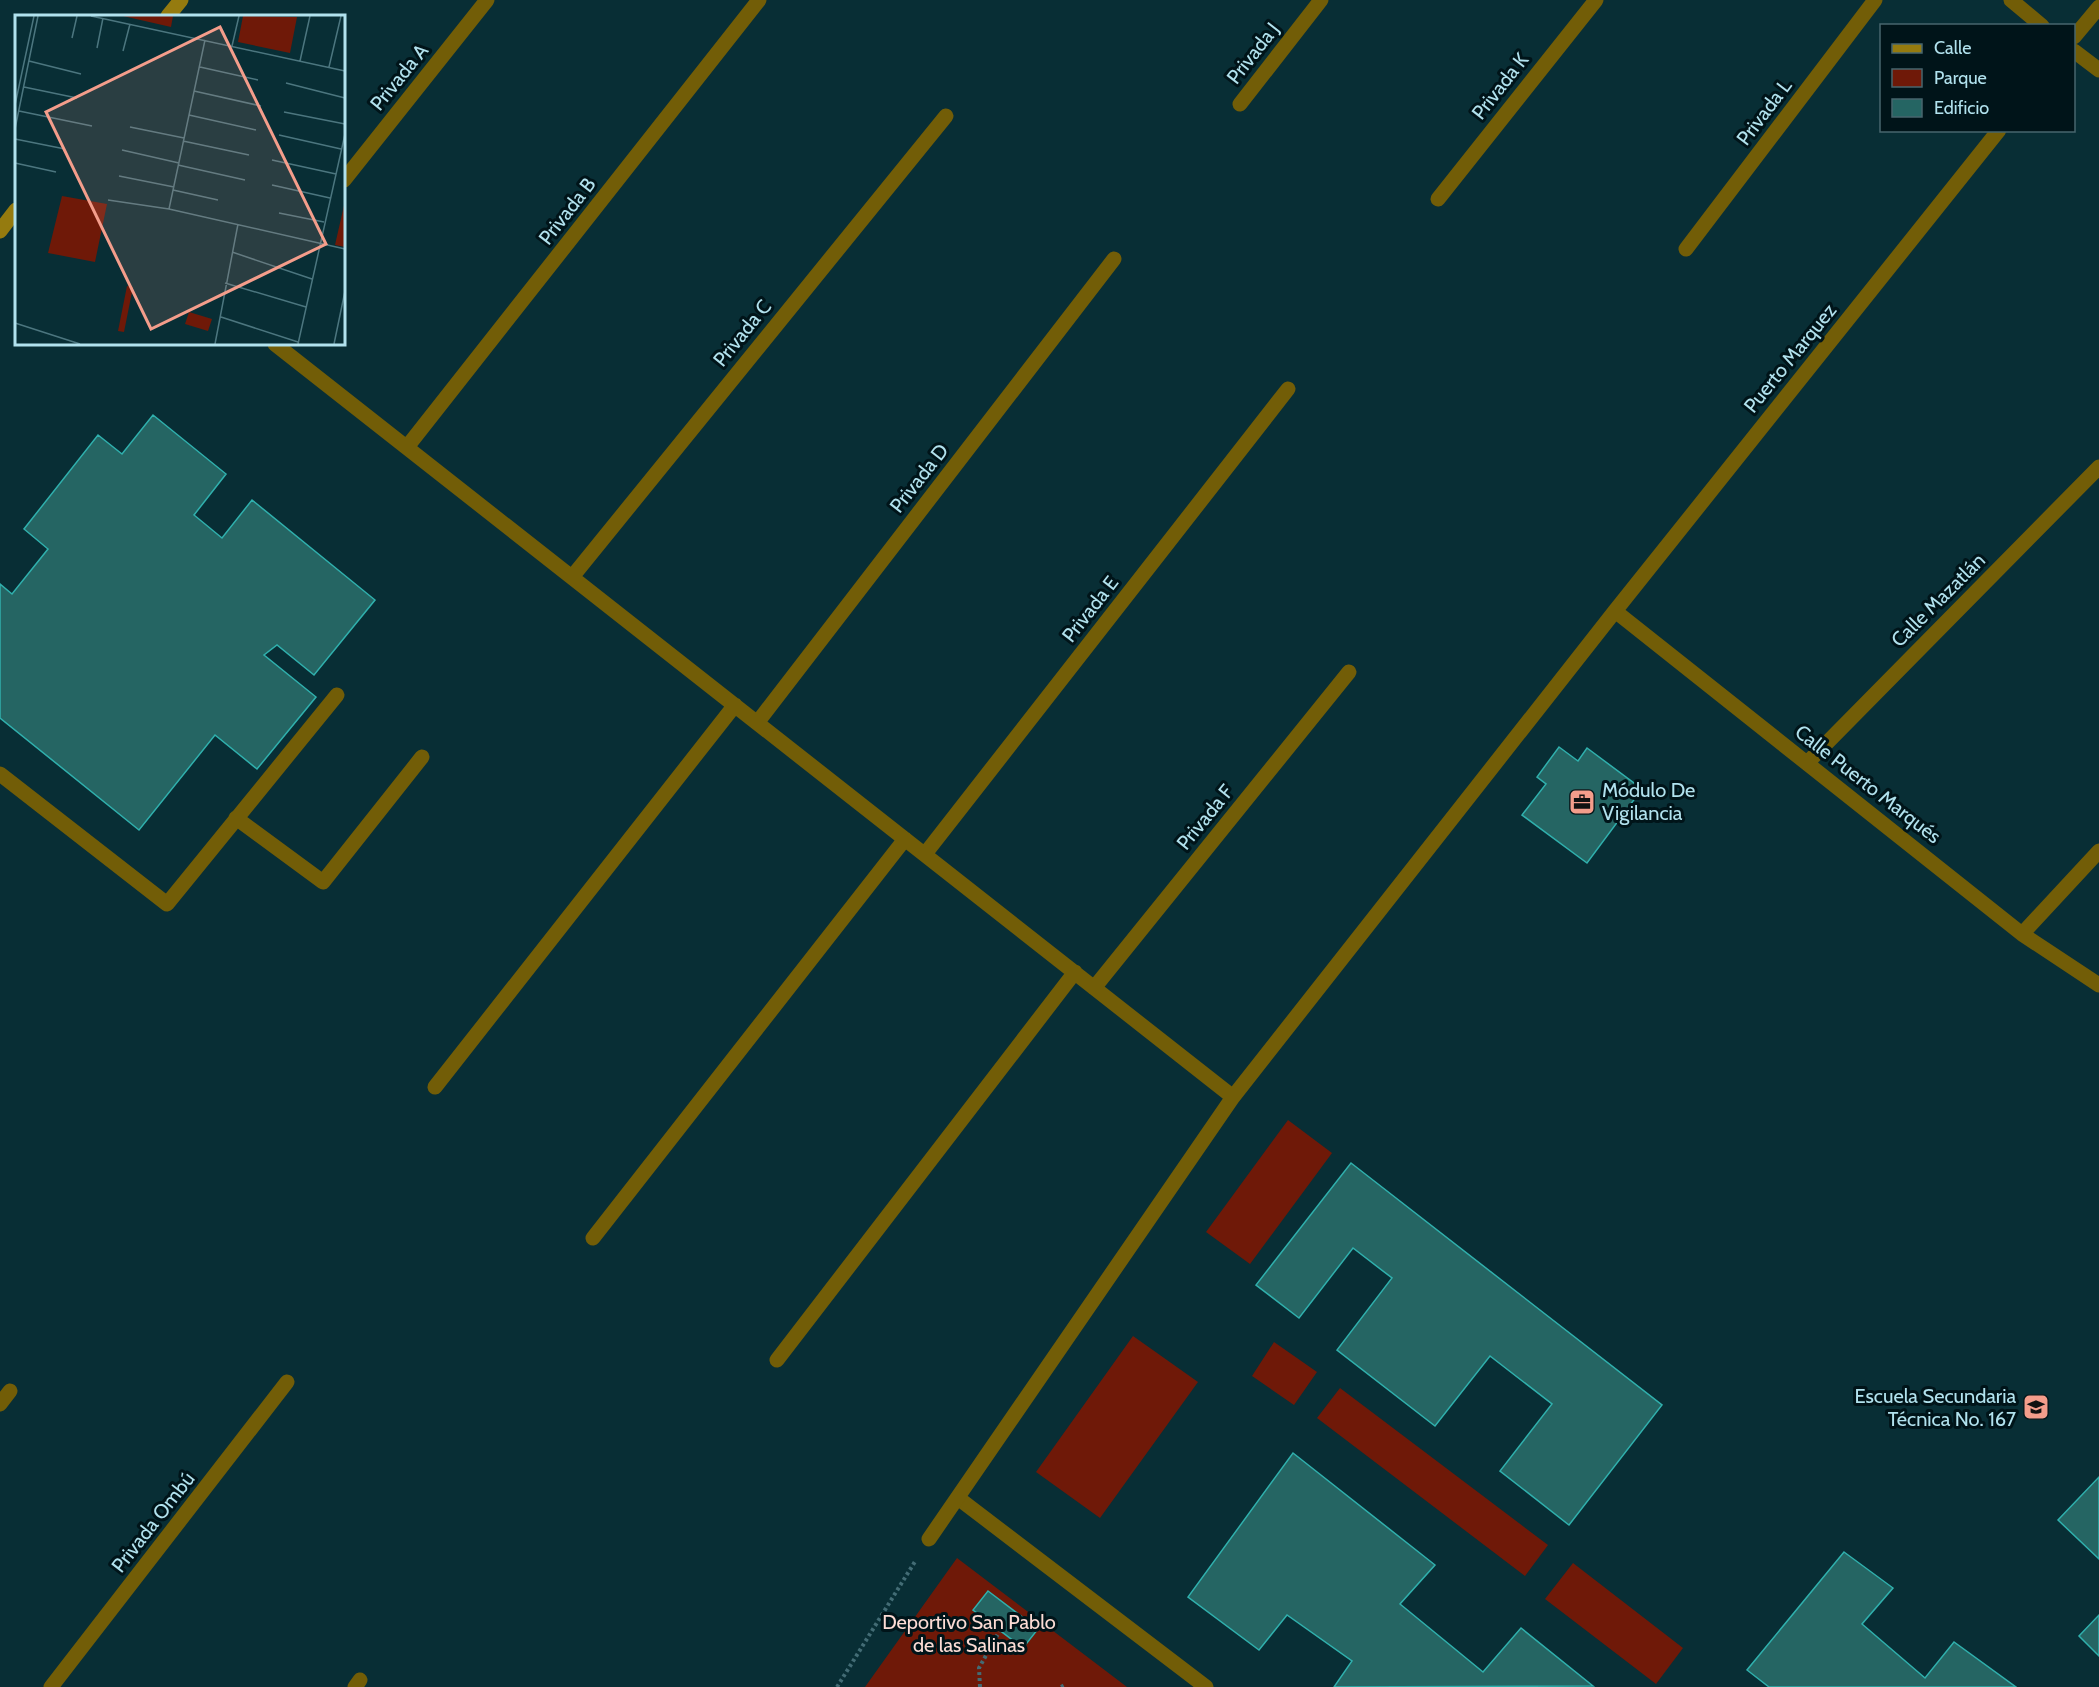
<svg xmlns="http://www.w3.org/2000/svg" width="2099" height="1687" font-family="Cabin,sans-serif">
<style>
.green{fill:#6f1908}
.building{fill:#256563;stroke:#30b0ad;stroke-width:1.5}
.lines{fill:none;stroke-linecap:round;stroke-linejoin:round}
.path{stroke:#436c75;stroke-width:4;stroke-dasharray:3 3;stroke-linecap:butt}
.service{stroke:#725d07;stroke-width:15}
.minor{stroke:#725d07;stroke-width:15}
.secondary{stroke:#957b0f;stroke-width:15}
.labels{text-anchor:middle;stroke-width:6;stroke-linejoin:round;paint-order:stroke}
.street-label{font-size:20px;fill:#b1e2ee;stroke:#001419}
.poi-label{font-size:20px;fill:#b1e2ee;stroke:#001419;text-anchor:start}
.park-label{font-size:20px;fill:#fcdcd5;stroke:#001419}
.inset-road{fill:none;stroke:#4c767f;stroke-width:1.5}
.view{fill:#f49d8b;fill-opacity:0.15;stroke:#f49d8b;stroke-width:3}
.inset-edge{fill:none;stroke:#b1e2ee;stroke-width:3}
</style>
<rect width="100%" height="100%" fill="#082e35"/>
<path class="green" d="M 1288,1120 L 1332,1153 L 1250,1264 L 1206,1232 Z
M 1133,1336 L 1198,1382 L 1100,1518 L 1036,1472 Z
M 1274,1342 L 1317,1372 L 1294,1405 L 1252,1376 Z
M 1340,1388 L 1548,1545 L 1525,1576 L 1317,1418 Z
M 957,1558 L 1127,1687 L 865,1687 Z
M 1573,1563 L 1683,1648 L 1656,1684 L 1545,1599 Z"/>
<path class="building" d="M 153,415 L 226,474 L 194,515 L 222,538 L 252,500 L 375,600 L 314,675 L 277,645 L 264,655 L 316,697 L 257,769 L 215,735 L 139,830 L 0,718 L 0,584 L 12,594 L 48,549 L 24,529 L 98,435 L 122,454 Z
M 1559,747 L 1578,761 L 1587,748 L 1642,789 L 1587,863 L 1522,815 L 1546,784 L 1537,777 Z
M 1351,1163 L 1662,1405 L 1569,1525 L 1500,1471 L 1552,1404 L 1490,1356 L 1435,1426 L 1337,1350 L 1392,1278 L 1353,1248 L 1299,1318 L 1256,1285 Z
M 1293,1453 L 1435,1565 L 1400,1604 L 1483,1672 L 1521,1628 L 1593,1686 L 1334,1687 L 1352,1661 L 1287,1615 L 1259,1650 L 1188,1597 Z
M 2099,1477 L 2099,1559 L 2058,1520 Z
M 1844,1552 L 1893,1588 L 1862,1624 L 1925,1678 L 1954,1642 L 2016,1687 L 1769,1687 L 1747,1670 Z
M 988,1591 L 1038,1629 L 1023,1648 L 973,1610 Z
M 2099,1615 L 2099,1656 L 2079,1636 Z"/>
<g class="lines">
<path class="path" d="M 837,1687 L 916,1560
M 980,1687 L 979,1668 L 999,1632
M 1061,1687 L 1065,1685"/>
<path class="service" d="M 0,774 L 167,904 L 337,695
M 236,818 L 323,882 L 422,757
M 958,1498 L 1206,1687"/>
<path class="minor" d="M 2011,0 L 2042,26
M 2074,37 L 2099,7
M 2074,51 L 2099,70
M 1240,104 L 1321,0
M 344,180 L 487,0
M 1438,199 L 1596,0
M 1686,249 L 1875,0
M 275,344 L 1233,1097
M 407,447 L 759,0
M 572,577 L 946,116
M 1615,611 L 2022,934 L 2099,985
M 757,723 L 1114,259
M 1807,763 L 2099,467
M 925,854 L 1288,389
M 2022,934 L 2099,851
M 1094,988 L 1349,672
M 435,1087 L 735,705
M 593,1238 L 905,839
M 777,1360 L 1075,972
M 0,1404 L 10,1391
M 929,1539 L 1233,1097 L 1615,611 L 1999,130
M 51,1687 L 287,1382
M 355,1687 L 360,1680"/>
<path class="secondary" d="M 168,16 L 181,0
M 0,231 L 16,210"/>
</g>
<defs>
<g id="office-square" transform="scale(1.35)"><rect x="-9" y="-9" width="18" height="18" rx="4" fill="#f49d8b" stroke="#001419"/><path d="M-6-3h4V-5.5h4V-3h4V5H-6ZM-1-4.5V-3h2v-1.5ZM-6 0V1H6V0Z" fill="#111"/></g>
<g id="school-square" transform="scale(1.35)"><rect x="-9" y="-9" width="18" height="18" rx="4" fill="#f49d8b" stroke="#001419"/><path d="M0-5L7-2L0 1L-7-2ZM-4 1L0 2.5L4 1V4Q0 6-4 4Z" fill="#111"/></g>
</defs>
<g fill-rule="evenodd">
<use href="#office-square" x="1582" y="802"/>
<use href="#school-square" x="2036" y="1407"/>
</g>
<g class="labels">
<g class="street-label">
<text transform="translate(1253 53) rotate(-52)" y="7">Privada J</text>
<text transform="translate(399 77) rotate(-51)" y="7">Privada A</text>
<text transform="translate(1500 86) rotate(-52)" y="7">Privada K</text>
<text transform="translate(1764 112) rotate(-53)" y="7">Privada L</text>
<text transform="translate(567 211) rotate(-52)" y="7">Privada B</text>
<text transform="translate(742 333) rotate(-51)" y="7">Privada C</text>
<text transform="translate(1790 358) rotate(-51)" y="7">Puerto Marquez</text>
<text transform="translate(919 478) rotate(-52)" y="7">Privada D</text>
<text transform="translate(1938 600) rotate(-45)" y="7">Calle Mazatlán</text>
<text transform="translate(1090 609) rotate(-52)" y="7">Privada E</text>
<text transform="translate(1868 784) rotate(38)" y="7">Calle Puerto Marqués</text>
<text transform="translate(1205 817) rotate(-51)" y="7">Privada F</text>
<text transform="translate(153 1522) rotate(-52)" y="7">Privada Ombú</text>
</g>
<g class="poi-label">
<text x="1602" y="797">Módulo De<tspan x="1602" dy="23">Vigilancia</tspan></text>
<text x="2016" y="1403" text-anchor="end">Escuela Secundaria<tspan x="2016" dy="23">Técnica No. 167</tspan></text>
</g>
<g class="park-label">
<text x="969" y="1629">Deportivo San Pablo<tspan x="969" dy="23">de las Salinas</tspan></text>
</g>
</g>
<g transform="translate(15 15)">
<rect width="330" height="330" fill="#082e35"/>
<path d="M 108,1 L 158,1 L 156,12 ZM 228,1 L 282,2 L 275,38 L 223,27 ZM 47,181 L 92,189 L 80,247 L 33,238 ZM 330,186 L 330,232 L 320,230 ZM 112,271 L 118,272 L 109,317 L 103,316 ZM 174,297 L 197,304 L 193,316 L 170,309 Z" fill="#6f1908"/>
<path class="inset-road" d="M 76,1 L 330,56M 57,23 L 62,1M 217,31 L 224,1M 82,33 L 88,3M 108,36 L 115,9M 14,46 L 66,59M 285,46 L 295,1M 185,52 L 243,65M 314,52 L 326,1M 271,68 L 330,83M 9,72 L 62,83M 179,76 L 246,91M 0,90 L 19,1M 4,96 L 77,111M 269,97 L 330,109M 174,100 L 241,115M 115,112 L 169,123M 0,114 L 23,1M 264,120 L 326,134M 0,124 L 50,134M 168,126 L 234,140M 107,135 L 164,148M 257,145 L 321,159M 0,148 L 41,157M 163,150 L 230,165M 104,161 L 159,172M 257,170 L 315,183M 158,175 L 203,185M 93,185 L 154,194 L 330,234M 154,194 L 190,25M 264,198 L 309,207M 217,237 L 297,264M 210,268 L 291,292M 206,302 L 283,327M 0,308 L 65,329M 200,329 L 223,209M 283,329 L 330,119M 319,329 L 330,276"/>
<path class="view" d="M 205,12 L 311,229 L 136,314 L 31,97 Z"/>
<rect width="330" height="330" class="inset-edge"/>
</g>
<rect x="1880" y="24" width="195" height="108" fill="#001419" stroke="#47666e" stroke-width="1.5"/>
<rect x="1892" y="44" width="30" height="9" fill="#957b0f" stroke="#47666e" stroke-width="1.5"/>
<text x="1934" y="54" font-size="18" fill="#b1e2ee">Calle</text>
<rect x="1892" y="69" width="30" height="18" fill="#6f1908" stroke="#47666e" stroke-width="1.5"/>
<text x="1934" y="84" font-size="18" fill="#b1e2ee">Parque</text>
<rect x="1892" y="99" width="30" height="18" fill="#256563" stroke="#47666e" stroke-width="1.5"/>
<text x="1934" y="114" font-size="18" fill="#b1e2ee">Edificio</text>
</svg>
